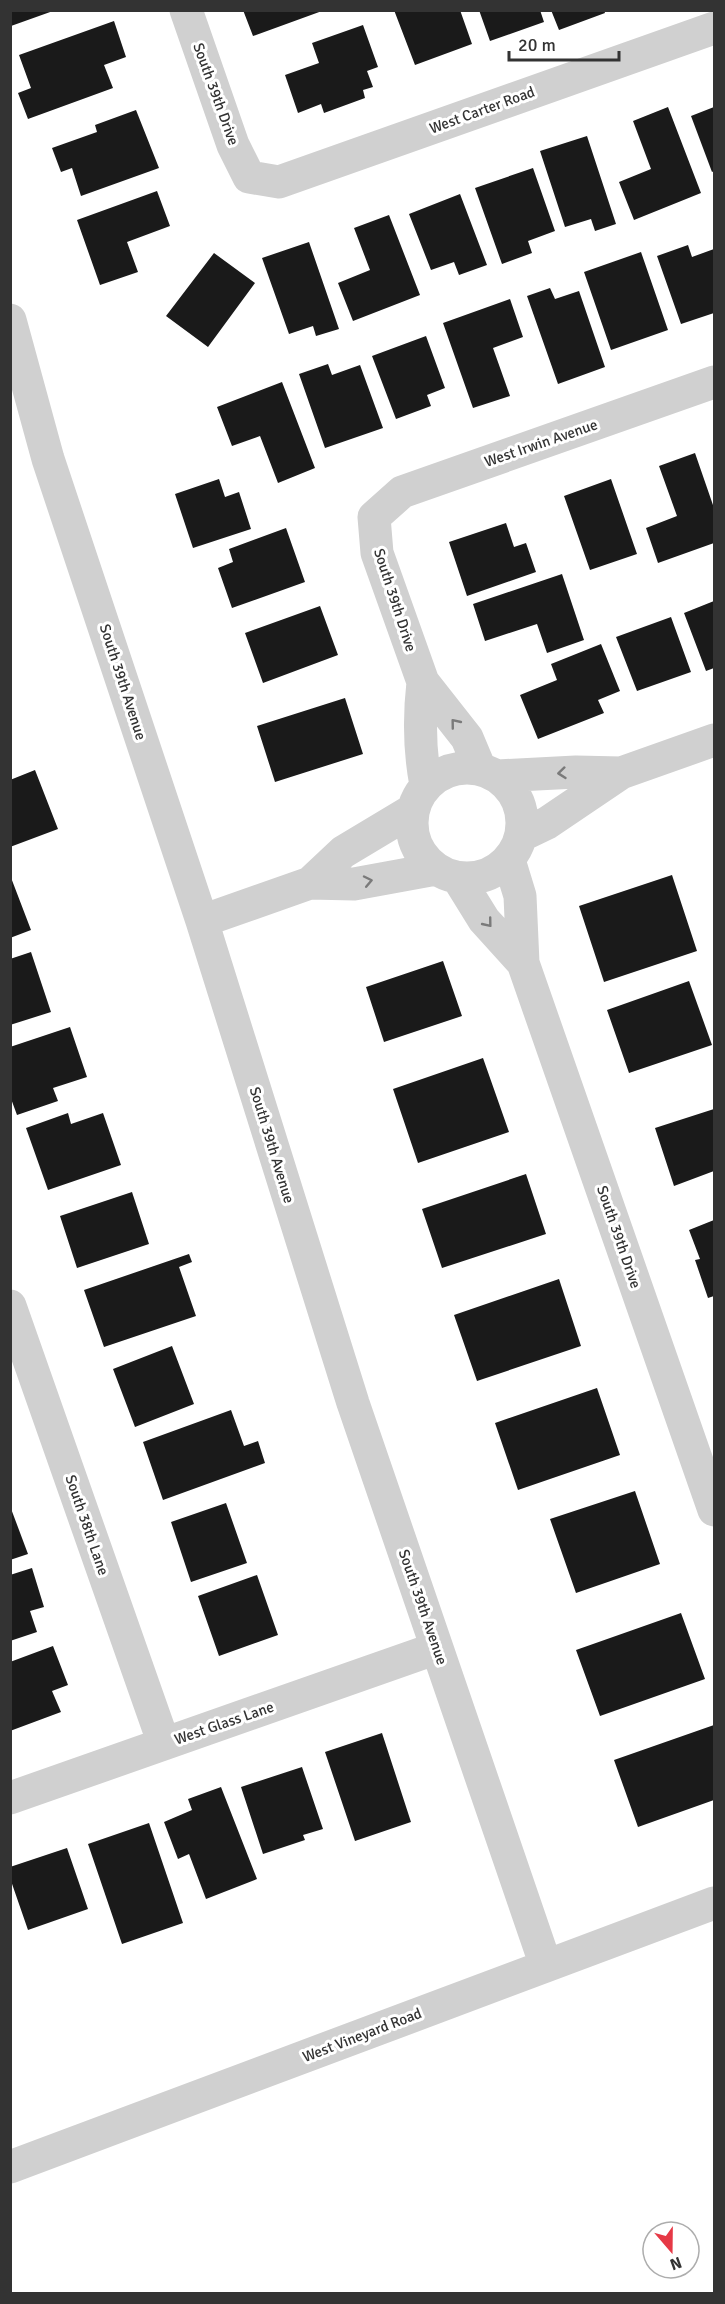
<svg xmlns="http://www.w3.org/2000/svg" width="725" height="2304" font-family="Signika,sans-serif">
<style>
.building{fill:#1a1a1a}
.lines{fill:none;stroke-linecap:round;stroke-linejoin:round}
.minor{stroke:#d0d0d0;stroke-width:33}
.oneway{stroke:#7a7a7a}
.labels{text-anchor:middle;stroke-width:6;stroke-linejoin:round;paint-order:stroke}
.street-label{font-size:15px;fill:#333;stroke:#fff}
</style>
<rect width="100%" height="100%" fill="#fff"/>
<path class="building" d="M 10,10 L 53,10 L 53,11 L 11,26 Z
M 243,10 L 322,10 L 322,11 L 253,36 Z
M 394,10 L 460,10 L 472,44 L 415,65 Z
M 479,10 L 540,10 L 544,22 L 490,41 Z
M 551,10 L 604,10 L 605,13 L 559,30 Z
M 114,21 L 126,57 L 104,65 L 113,88 L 28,119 L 18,93 L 31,88 L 19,55 Z
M 363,25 L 378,67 L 367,71 L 373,87 L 363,90 L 365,98 L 324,113 L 321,104 L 298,113 L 285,75 L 319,63 L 312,43 Z
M 668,107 L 701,193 L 634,220 L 619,182 L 651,169 L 633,121 Z
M 714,107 L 714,171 L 712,172 L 691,116 Z
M 136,110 L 159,168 L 81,196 L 72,168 L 61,172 L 52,148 L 97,132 L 95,125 Z
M 587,136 L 616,224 L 595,231 L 591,219 L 565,227 L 540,151 Z
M 533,168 L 555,231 L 528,241 L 532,253 L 502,264 L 475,188 Z
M 157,191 L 170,226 L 127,242 L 138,272 L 100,285 L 77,220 Z
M 460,194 L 487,265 L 459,275 L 454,262 L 431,270 L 409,214 Z
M 389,215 L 420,295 L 353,321 L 338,283 L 370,270 L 354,228 Z
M 309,242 L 339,329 L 316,336 L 313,326 L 289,334 L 262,258 Z
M 688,245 L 692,257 L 714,249 L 714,313 L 681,324 L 657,256 Z
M 641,252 L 668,330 L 611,350 L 584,272 Z
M 214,253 L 255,283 L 208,347 L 166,316 Z
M 550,288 L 555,299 L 579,291 L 605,367 L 558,384 L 527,296 Z
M 510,299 L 523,337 L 493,348 L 510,396 L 473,408 L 443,323 Z
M 426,336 L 445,388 L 427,395 L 431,406 L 396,419 L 372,356 Z
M 328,364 L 332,375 L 360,365 L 383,428 L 325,448 L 299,374 Z
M 282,382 L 315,468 L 278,483 L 260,436 L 232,446 L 217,407 Z
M 695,453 L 714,508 L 714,543 L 658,563 L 646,528 L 677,516 L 659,466 Z
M 219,479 L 225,497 L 239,492 L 251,529 L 193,548 L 175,494 Z
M 611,479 L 637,554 L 590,570 L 564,496 Z
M 506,523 L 514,547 L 526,543 L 536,572 L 467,596 L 449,542 Z
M 286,528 L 305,582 L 232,608 L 218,568 L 233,562 L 229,549 Z
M 562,574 L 584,640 L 547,653 L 537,624 L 485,641 L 473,604 Z
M 714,601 L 714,668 L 706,671 L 684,613 Z
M 320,606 L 338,655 L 263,683 L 245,633 Z
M 671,617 L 691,672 L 637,691 L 616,637 Z
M 601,644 L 620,691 L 598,700 L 604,713 L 538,739 L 520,695 L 557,680 L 551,664 Z
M 345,698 L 363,754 L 275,782 L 257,726 Z
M 35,770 L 58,829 L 10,847 L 10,780 Z
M 10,875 L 31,930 L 10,938 Z
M 672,875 L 697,951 L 604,982 L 579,906 Z
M 31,952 L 51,1012 L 10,1025 L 10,959 Z
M 443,961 L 462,1016 L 384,1042 L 366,987 Z
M 689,981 L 712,1045 L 629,1073 L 607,1010 Z
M 70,1027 L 87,1077 L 53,1088 L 58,1101 L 17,1115 L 10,1096 L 10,1047 Z
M 483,1058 L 509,1132 L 418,1163 L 393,1089 Z
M 714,1109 L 714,1171 L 674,1186 L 655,1128 Z
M 68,1113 L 71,1124 L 103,1113 L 121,1165 L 48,1190 L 26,1128 Z
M 526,1174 L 546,1234 L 442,1268 L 422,1209 Z
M 132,1192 L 149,1244 L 77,1268 L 60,1216 Z
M 714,1220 L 714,1296 L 708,1298 L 695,1260 L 700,1259 L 689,1230 Z
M 189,1254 L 192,1262 L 179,1267 L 196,1316 L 104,1347 L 84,1290 Z
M 559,1279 L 581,1346 L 477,1381 L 454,1315 Z
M 172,1346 L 194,1404 L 135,1427 L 113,1369 Z
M 597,1388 L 620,1455 L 518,1490 L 495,1423 Z
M 231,1410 L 244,1446 L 258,1441 L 265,1463 L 163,1500 L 143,1442 Z
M 635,1491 L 660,1564 L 576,1593 L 550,1519 Z
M 226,1503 L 247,1563 L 191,1582 L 171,1522 Z
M 10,1506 L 28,1554 L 10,1560 Z
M 32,1568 L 44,1607 L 30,1611 L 37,1632 L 10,1641 L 10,1575 Z
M 257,1575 L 278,1635 L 219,1656 L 198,1596 Z
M 681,1613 L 705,1679 L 600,1716 L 576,1650 Z
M 53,1646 L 68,1685 L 52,1691 L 61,1712 L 10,1731 L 10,1662 Z
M 714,1725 L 714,1800 L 638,1827 L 614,1760 Z
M 382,1733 L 411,1822 L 355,1841 L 325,1752 Z
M 302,1767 L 323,1829 L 303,1835 L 305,1840 L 263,1854 L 241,1787 Z
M 221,1787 L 257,1879 L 206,1899 L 189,1854 L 178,1859 L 164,1822 L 192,1810 L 188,1799 Z
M 149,1823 L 183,1923 L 122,1944 L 88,1844 Z
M 67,1848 L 88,1909 L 28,1930 L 10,1878 L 10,1867 Z"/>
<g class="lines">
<path class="minor" d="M 186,10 L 233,145 L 249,177 L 279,182 L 714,28
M 10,320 L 48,459 L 202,921 L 353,1403 L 546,1966
M 423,682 C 419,717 419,749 426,785
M412 823a55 55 0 1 1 110 0a55 55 0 1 1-110 0Z
M 480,769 L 467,738 L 423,682 L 377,553 L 374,517 L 402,492 L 714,382
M 498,776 L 576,772 L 621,773
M 522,835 L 547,823 L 621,773 L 714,740
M 509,860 L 520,896 L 523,963 L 714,1510
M 458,878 L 484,920 L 523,963
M 310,883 L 343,852 L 413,810
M 202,921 L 310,883 L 354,884 L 436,869
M 10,1306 L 164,1744
M 10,1798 L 437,1648
M 10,2167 L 714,1903"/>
</g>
<defs><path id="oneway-chevron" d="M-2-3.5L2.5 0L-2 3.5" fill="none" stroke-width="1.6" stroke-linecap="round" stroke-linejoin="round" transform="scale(1.5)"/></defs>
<g class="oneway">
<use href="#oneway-chevron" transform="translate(455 723) rotate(-129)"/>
<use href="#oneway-chevron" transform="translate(562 773) rotate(174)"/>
<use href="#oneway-chevron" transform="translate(368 881) rotate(-12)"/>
<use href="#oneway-chevron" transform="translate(488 923) rotate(51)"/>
</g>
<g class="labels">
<g class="street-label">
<text transform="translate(216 94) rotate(70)" y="5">South 39th Drive</text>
<text transform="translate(482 110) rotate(-20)" y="5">West Carter Road</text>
<text transform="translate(541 443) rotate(-19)" y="5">West Irwin Avenue</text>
<text transform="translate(395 600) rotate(72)" y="5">South 39th Drive</text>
<text transform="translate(123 682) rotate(72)" y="5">South 39th Avenue</text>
<text transform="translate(272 1145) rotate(73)" y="5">South 39th Avenue</text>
<text transform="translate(619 1237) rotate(71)" y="5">South 39th Drive</text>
<text transform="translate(87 1525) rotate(71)" y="5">South 38th Lane</text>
<text transform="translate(423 1607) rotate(71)" y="5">South 39th Avenue</text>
<text transform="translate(224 1723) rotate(-19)" y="5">West Glass Lane</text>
<text transform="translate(362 2035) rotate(-21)" y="5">West Vineyard Road</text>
</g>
</g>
<rect width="725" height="2304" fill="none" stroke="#333333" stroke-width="24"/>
<g transform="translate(671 2250) rotate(160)"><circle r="28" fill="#ffffff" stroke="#adadad" stroke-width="1.5"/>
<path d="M0-4.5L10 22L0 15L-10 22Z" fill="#e63946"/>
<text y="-9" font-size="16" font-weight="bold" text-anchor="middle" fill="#333333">N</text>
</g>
<path d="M509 51v9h110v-9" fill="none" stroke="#333333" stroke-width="3"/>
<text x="518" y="51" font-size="18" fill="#333333" stroke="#ffffff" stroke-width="4.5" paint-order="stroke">20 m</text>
</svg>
